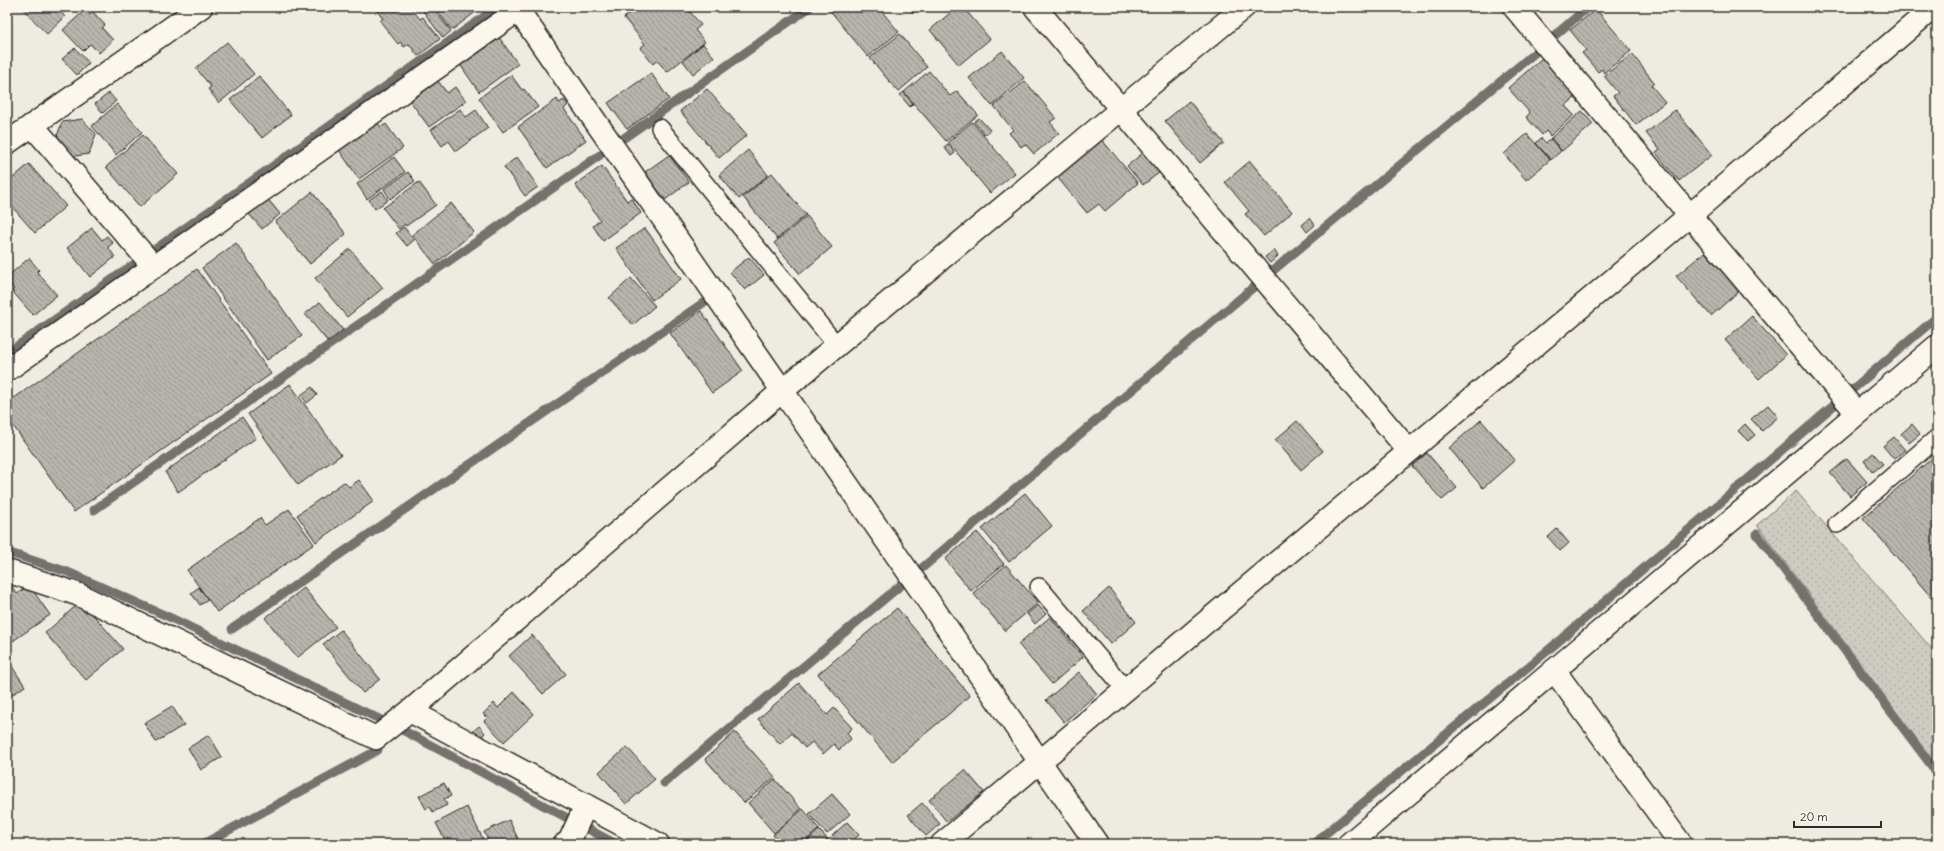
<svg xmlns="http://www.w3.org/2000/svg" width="1944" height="851" font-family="Delius,sans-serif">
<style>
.park{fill:url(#park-dots);stroke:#7c7b76}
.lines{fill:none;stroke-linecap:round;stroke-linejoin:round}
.stream{stroke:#74726e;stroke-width:9}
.building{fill:url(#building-back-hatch);stroke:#2b2b2b}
.service-casing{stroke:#2b2b2b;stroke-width:20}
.minor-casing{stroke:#2b2b2b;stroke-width:25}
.service{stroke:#fbf7ec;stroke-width:17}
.minor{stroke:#fbf7ec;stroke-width:22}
</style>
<defs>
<pattern id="park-dots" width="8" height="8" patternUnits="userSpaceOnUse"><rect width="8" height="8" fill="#cecbc2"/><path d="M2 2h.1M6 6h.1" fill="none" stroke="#b1aea7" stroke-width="1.8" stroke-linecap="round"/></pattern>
<pattern id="building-back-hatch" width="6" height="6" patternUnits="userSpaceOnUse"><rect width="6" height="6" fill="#b8b5ae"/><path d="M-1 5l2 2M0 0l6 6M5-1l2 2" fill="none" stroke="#96938e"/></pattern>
</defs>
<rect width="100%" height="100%" fill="#eeebe0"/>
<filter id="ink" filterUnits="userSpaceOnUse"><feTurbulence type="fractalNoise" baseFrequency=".025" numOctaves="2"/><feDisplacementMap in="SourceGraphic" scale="8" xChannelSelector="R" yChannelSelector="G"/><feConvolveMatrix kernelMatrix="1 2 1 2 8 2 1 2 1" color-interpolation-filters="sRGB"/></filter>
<g filter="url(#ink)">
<path class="park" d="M 1796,491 L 1937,655 L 1937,766 L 1757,525 Z"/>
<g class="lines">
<path class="stream" d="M 1553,37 L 1588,7
M 624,138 L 810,7
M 154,250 L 498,7
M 1270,273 L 1537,51
M 7,353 L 133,265
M 94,510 L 600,155
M 1757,534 L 1937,773
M 7,552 L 68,572 L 169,617 L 408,733 L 616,844
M 922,568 L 1256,285
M 232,629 L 703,303
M 664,783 L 901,585
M 203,844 L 378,750
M 1313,844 L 1546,652 L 1937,317"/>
</g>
<path class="building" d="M 21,7 L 63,7 L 60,11 L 65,17 L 47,34 Z
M 374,7 L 410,7 L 420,19 L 423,17 L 440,39 L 418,56 L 409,44 L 404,47 L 400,42 L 398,44 L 380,21 L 383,19 Z
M 429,7 L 432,7 L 451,31 L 443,38 L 423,11 Z
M 434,7 L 482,7 L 452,30 Z
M 637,7 L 686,7 L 701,25 L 695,30 L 705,42 L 667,72 L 657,60 L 653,64 L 640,48 L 645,44 L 624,18 Z
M 829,7 L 878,7 L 899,32 L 868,57 L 828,8 Z
M 908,7 L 920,7 L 913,13 Z
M 957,7 L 963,7 L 990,39 L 959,65 L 930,30 Z
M 1596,9 L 1631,51 L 1604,73 L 1602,69 L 1598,72 L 1582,53 L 1586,50 L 1570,30 Z
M 85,10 L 90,15 L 93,12 L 105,25 L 102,28 L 113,40 L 99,53 L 90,44 L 83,51 L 63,30 Z
M 900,34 L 927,67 L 898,92 L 870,58 Z
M 498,36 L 518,64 L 479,92 L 459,63 Z
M 227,42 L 254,74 L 219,103 L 208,89 L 211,87 L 196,68 Z
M 703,44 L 714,57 L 693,74 L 683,61 Z
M 75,48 L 89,63 L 77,75 L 62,59 Z
M 1002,51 L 1024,78 L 992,106 L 969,78 Z
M 1632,54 L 1654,82 L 1651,85 L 1665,102 L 1636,125 L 1613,96 L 1618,93 L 1604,76 Z
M 1542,58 L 1576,97 L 1565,106 L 1574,115 L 1550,136 L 1546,131 L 1542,135 L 1526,117 L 1530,113 L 1508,88 Z
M 929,71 L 950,96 L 957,91 L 978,115 L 946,141 L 904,92 Z
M 651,73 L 669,99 L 627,129 L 608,103 Z
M 511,75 L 522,90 L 524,89 L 538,107 L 503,132 L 479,98 Z
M 259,76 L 291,115 L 262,138 L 230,100 Z
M 438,81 L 447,93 L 455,87 L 466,101 L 429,127 L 408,98 L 424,86 L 427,89 Z
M 1025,81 L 1056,118 L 1050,122 L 1059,133 L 1034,154 L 1025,144 L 1021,147 L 1009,133 L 1013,130 L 994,106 Z
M 707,89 L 747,135 L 719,158 L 680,111 Z
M 904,92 L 913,104 L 910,107 L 900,95 Z
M 109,93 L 116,101 L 103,113 L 95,104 Z
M 557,99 L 559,103 L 564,100 L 568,105 L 564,109 L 586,140 L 547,168 L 518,127 Z
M 1189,101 L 1224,143 L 1200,163 L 1165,121 Z
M 117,104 L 142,132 L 116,155 L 92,126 Z
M 460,109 L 466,117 L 476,110 L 488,128 L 456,151 L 449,141 L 442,146 L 431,130 Z
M 1675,110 L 1712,155 L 1679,181 L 1656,153 L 1660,150 L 1646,133 Z
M 1582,111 L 1593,124 L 1562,151 L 1551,138 Z
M 979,118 L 990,130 L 985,135 L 974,122 Z
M 82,119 L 96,134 L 89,154 L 69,157 L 55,142 L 62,122 Z
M 375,119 L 381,127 L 386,124 L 403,148 L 359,179 L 337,147 Z
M 972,122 L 1015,173 L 990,193 L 948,142 Z
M 1527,134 L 1550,160 L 1526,180 L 1504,154 Z
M 143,135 L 178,174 L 140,207 L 106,167 Z
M 1541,138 L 1546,143 L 1551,139 L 1561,151 L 1551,160 L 1536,143 Z
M 1102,140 L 1138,183 L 1105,211 L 1099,204 L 1087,213 L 1057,177 Z
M 948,144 L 955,153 L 951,156 L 944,147 Z
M 748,150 L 768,175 L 739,199 L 719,175 Z
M 1144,152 L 1160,172 L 1143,185 L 1127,166 Z
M 669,155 L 689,182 L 665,200 L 645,172 Z
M 394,157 L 405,172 L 367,199 L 357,184 Z
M 517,157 L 538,187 L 525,196 L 504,167 Z
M 1250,161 L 1292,212 L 1264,236 L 1245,214 L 1249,211 L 1225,182 Z
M 29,164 L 66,206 L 35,233 L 7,201 L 7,183 Z
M 602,166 L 627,201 L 631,198 L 641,213 L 603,241 L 593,226 L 600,220 L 575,185 Z
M 408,172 L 415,181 L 390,199 L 384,189 Z
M 772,173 L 806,215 L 777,239 L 743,197 Z
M 419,182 L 436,205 L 406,226 L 405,224 L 399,229 L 383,208 Z
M 382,191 L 388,200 L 375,209 L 369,200 Z
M 312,192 L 346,234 L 310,264 L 275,222 Z
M 267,198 L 280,214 L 262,229 L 248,213 Z
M 451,203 L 474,232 L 435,264 L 412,235 Z
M 807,216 L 832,247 L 800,274 L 774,243 Z
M 1310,218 L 1315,225 L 1307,232 L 1302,225 Z
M 404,227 L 414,240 L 407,246 L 396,233 Z
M 92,228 L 102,240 L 107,236 L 113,243 L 108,247 L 115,257 L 90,277 L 67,248 Z
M 645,228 L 681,279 L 652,300 L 616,248 Z
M 236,243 L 302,336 L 267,360 L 202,268 Z
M 350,249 L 383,288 L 347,317 L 315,278 Z
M 1274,250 L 1278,256 L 1270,263 L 1265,257 Z
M 1705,252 L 1739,291 L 1711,316 L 1676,276 Z
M 749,257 L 764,275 L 745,290 L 730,272 Z
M 29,258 L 39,270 L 37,272 L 57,295 L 33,315 L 12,291 L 14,289 L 7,281 L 7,277 Z
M 197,269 L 271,374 L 74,512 L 7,417 L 7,403 Z
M 631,278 L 655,306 L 633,325 L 609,298 Z
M 320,302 L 343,330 L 328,342 L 305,314 Z
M 701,311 L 743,371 L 712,393 L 670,333 Z
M 1752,316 L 1786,355 L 1759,379 L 1725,340 Z
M 290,384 L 341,455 L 298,485 L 248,414 Z
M 312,387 L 317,395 L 307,403 L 301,395 Z
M 1768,405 L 1778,417 L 1762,431 L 1751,419 Z
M 242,417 L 256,438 L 178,492 L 165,472 Z
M 1481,420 L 1515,460 L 1483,488 L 1449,448 Z
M 1297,421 L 1323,451 L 1301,470 L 1275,440 Z
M 1745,424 L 1755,435 L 1748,441 L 1738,431 Z
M 1912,424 L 1920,434 L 1909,443 L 1901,434 Z
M 1894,437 L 1905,450 L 1894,459 L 1883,446 Z
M 1427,453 L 1457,488 L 1442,500 L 1412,466 Z
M 1873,453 L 1883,464 L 1873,472 L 1864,461 Z
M 1937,454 L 1937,604 L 1863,518 Z
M 1847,459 L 1867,482 L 1850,496 L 1830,473 Z
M 359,480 L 374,501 L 316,542 L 297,515 L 344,482 L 349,487 Z
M 1025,493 L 1052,526 L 1009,562 L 982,529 Z
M 289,509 L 314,544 L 217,612 L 187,570 L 260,518 L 265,525 Z
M 1557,529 L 1569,543 L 1560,551 L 1548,537 Z
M 977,532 L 1004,564 L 971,591 L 945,559 Z
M 1006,565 L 1038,603 L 1005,631 L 973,593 Z
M 8,581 L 17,594 L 29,585 L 50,615 L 13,641 L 7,631 Z
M 199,587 L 208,600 L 200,605 L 191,593 Z
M 304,588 L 336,627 L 297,658 L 265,618 Z
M 1109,588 L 1136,622 L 1111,644 L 1083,611 Z
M 78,604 L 85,613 L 89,610 L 123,649 L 86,680 L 45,633 Z
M 1038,605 L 1046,614 L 1035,624 L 1027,614 Z
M 897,608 L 970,696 L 892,762 L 818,674 Z
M 1050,617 L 1083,657 L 1052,684 L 1018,644 Z
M 341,630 L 380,679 L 363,693 L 323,644 Z
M 532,635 L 566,674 L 543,694 L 509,656 Z
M 7,659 L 25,686 L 7,698 Z
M 1079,672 L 1097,694 L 1064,722 L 1046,700 Z
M 799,683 L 827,715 L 834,708 L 852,728 L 847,733 L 851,739 L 839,750 L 834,744 L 823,754 L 812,742 L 805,748 L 792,733 L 780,744 L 758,719 Z
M 514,692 L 534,714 L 504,742 L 484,721 L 487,718 L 483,714 L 494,703 L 498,708 Z
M 172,706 L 184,725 L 156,742 L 144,723 Z
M 479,726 L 485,733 L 477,741 L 470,734 Z
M 735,732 L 775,777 L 744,803 L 705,759 Z
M 209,735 L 222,757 L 201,770 L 188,748 Z
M 627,747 L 655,779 L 626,804 L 599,772 Z
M 965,770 L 984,792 L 947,822 L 929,800 Z
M 775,779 L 801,809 L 774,833 L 748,803 Z
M 444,783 L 451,796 L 444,799 L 447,805 L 433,812 L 430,807 L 426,809 L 419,796 Z
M 832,794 L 850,814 L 827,834 L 809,814 Z
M 922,803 L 940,824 L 926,836 L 908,815 Z
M 467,807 L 485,843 L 447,844 L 436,823 Z
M 803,809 L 819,829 L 802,844 L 781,844 L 773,835 Z
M 509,820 L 520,843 L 490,844 L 484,832 Z
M 847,822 L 859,835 L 849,844 L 839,844 L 832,836 Z
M 819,830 L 832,844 L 804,844 Z"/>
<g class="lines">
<g class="service-casing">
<path id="service" d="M 660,128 L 837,346
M 1837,524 L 1937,438
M 1039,587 L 1126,690"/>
</g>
<g class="minor-casing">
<path id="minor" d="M 516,7 L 1097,844
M 1035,7 L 1409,451
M 1514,7 L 1857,413
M 32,125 L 154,267
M 7,143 L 201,7
M 7,370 L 523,7
M 7,571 L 77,594 L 376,738 L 410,711
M 1554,670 L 1681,844
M 565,844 L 569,842 L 586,805
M 658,844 L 410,711 L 782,391 L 1244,7
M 942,844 L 1689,216 L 1934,7
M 1349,844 L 1937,346"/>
</g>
<use href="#service" class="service"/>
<use href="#minor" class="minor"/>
</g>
</g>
<rect width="1944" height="851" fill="none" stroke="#fbf7ec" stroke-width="24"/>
<rect x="12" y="12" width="1920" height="827" fill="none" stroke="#2b2b2b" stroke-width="1.5" filter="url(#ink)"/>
<path d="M1794 821v6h87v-6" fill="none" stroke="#2b2b2b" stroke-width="2"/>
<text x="1800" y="821" font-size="12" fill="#2b2b2b" stroke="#fbf7ec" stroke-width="3" paint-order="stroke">20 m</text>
</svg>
